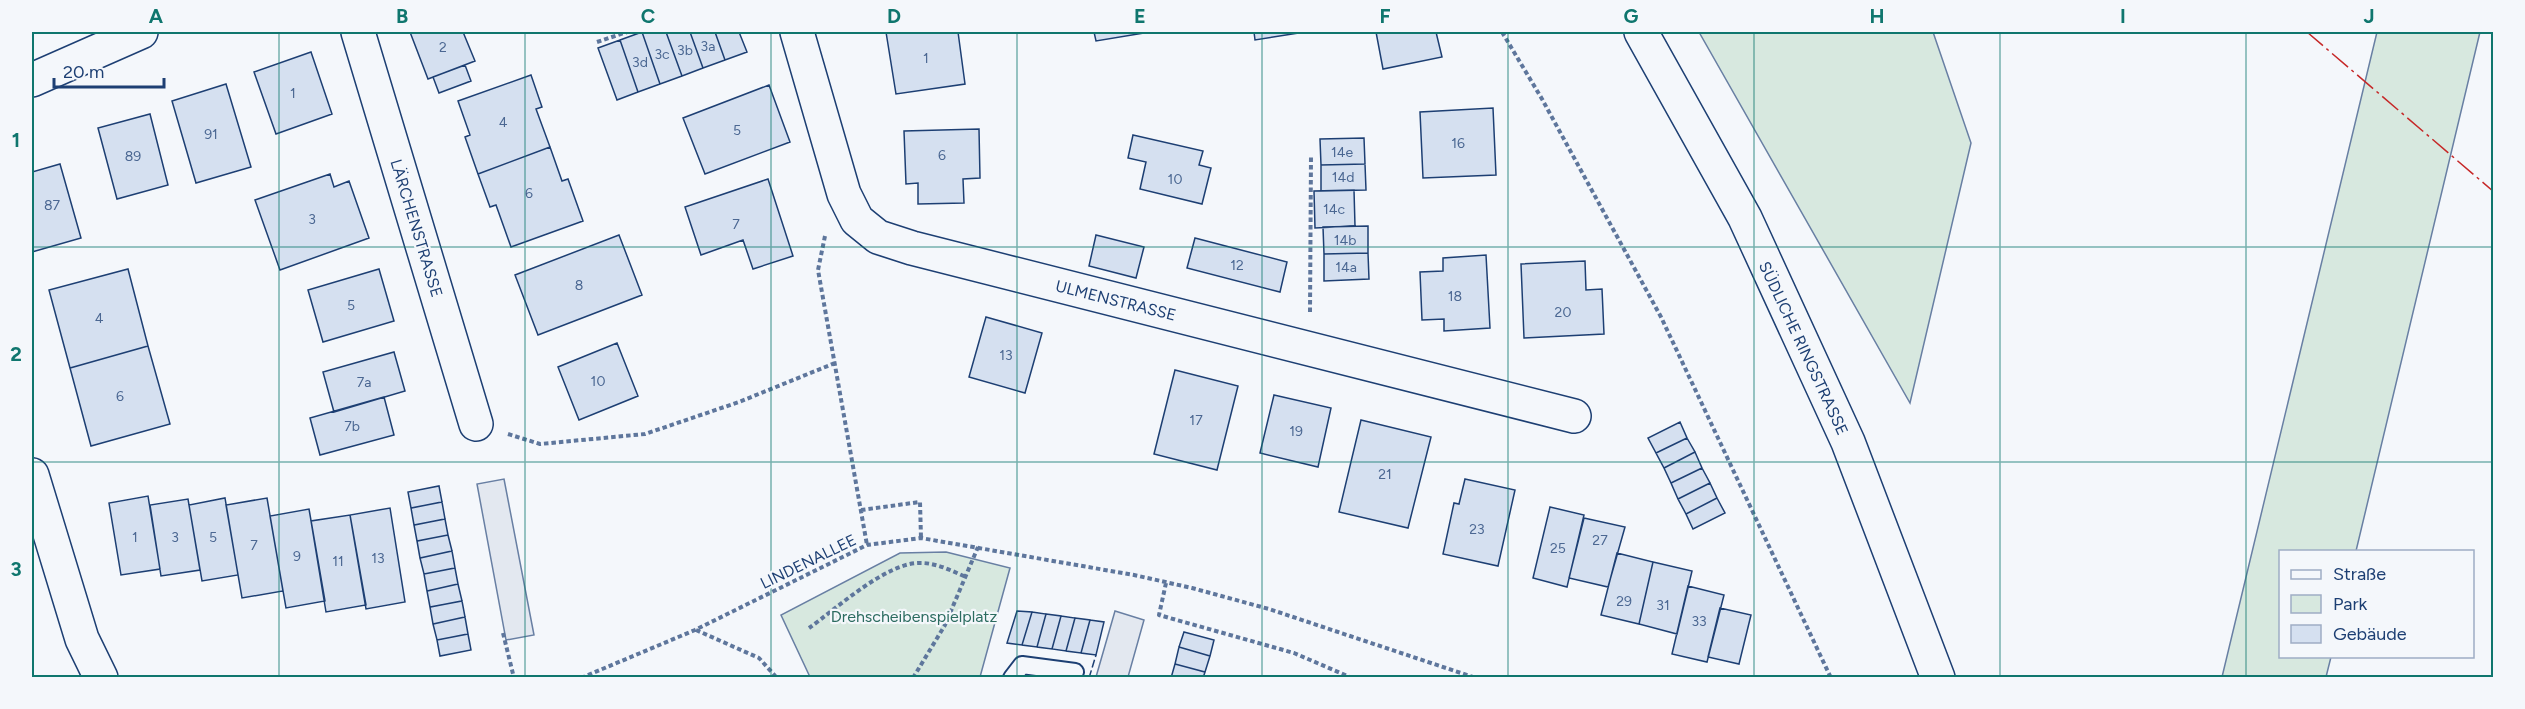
<svg xmlns="http://www.w3.org/2000/svg" width="2525" height="709" font-family="Figtree,sans-serif">
<style>
.green{fill:#d7e8df;stroke:#687fa3;stroke-width:1.5}
.parking{fill:#e3e8f0;stroke:#687fa3;stroke-width:1.5}
.building{fill:#d5e0f0;stroke:#1d3f73;stroke-width:1.5}
.lines{fill:none;stroke-linecap:round;stroke-linejoin:round}
.lane-casing{stroke:#1d3f73;stroke-width:20}
.street-casing{stroke:#1d3f73;stroke-width:36}
.secondary-casing{stroke:#1d3f73;stroke-width:36}
.path{stroke:#5e769c;stroke-width:4;stroke-dasharray:4.5 3;stroke-linecap:butt}
.lane{stroke:#f4f7fb;stroke-width:16}
.street{stroke:#f4f7fb;stroke-width:33}
.secondary{stroke:#f4f7fb;stroke-width:33}
.fence{stroke:#1d3f73;stroke-width:1.5;stroke-dasharray:8 3;stroke-linecap:butt}
.power{stroke:#c62828;stroke-width:1.5;stroke-dasharray:21 4.5 3 4.5;stroke-linecap:butt}
.grid{fill:none;stroke:#0f766e;stroke-width:1.5;stroke-opacity:0.55}
.labels{text-anchor:middle;stroke-width:4.5;stroke-linejoin:round;paint-order:stroke}
.number-label{font-size:14px;fill:#4b6792}
.street-label{font-size:16px;fill:#1d3f73;stroke:#f4f7fb}
.park-label{font-size:16px;fill:#2c6c60;stroke:#f4f7fb}
.neatline{fill:none;stroke:#0f766e;stroke-width:2}
.grid-label{font-size:20px;text-anchor:middle;font-weight:bold;fill:#0f766e}
</style>
<rect width="100%" height="100%" fill="#f4f7fb"/>
<path class="green" d="M 1699,32 L 1933,32 L 1971,143 L 1910,403 Z
M 2377,32 L 2480,32 L 2356,551 L 2280,552 L 2280,656 L 2331,657 L 2326,677 L 2222,677 Z
M 946,552 L 1010,568 L 980,677 L 810,677 L 781,615 L 900,553 Z"/>
<path class="parking" d="M 504,479 L 534,635 L 506,640 L 477,484 Z
M 1115,611 L 1144,620 L 1128,677 L 1096,677 Z"/>
<path class="building" d="M 410,32 L 463,32 L 475,61 L 428,79 Z
M 642,32 L 666,32 L 682,76 L 660,84 Z
M 642,32 L 660,84 L 638,92 L 620,40 Z
M 666,32 L 690,32 L 703,68 L 682,76 Z
M 690,32 L 715,32 L 725,60 L 703,68 Z
M 715,32 L 739,32 L 747,52 L 725,60 Z
M 886,32 L 958,32 L 965,84 L 896,94 Z
M 1094,32 L 1150,32 L 1096,41 Z
M 1254,32 L 1305,32 L 1255,40 Z
M 1376,32 L 1436,32 L 1442,57 L 1383,69 Z
M 620,40 L 638,92 L 617,100 L 598,48 Z
M 311,52 L 332,114 L 276,134 L 254,72 Z
M 465,65 L 471,81 L 439,93 L 433,77 Z
M 531,75 L 542,107 L 536,109 L 550,147 L 478,174 L 465,137 L 470,135 L 458,101 Z
M 226,84 L 251,167 L 196,183 L 172,101 Z
M 769,85 L 790,142 L 705,174 L 683,118 Z
M 1493,108 L 1496,175 L 1423,178 L 1420,112 Z
M 150,114 L 168,185 L 117,199 L 98,128 Z
M 979,129 L 980,178 L 963,179 L 964,203 L 918,204 L 918,183 L 906,184 L 904,131 Z
M 1133,135 L 1203,151 L 1199,165 L 1211,168 L 1202,204 L 1140,189 L 1146,162 L 1128,158 Z
M 1364,138 L 1365,164 L 1321,165 L 1320,139 Z
M 550,147 L 562,181 L 568,179 L 583,221 L 511,247 L 496,205 L 490,207 L 478,174 Z
M 60,164 L 81,238 L 32,252 L 32,172 Z
M 1365,164 L 1366,190 L 1321,191 L 1321,165 Z
M 330,174 L 334,187 L 349,181 L 369,238 L 280,270 L 255,200 Z
M 768,179 L 793,256 L 753,269 L 743,240 L 701,255 L 685,207 Z
M 1354,190 L 1355,226 L 1315,228 L 1314,191 Z
M 1368,226 L 1368,253 L 1324,254 L 1323,227 Z
M 619,235 L 642,295 L 538,335 L 515,275 Z
M 1096,235 L 1144,247 L 1136,278 L 1089,266 Z
M 1195,238 L 1287,262 L 1280,292 L 1187,268 Z
M 1368,253 L 1369,279 L 1324,281 L 1324,254 Z
M 1486,255 L 1490,328 L 1444,331 L 1444,319 L 1422,320 L 1420,272 L 1443,271 L 1443,258 Z
M 1585,261 L 1586,290 L 1602,289 L 1604,334 L 1524,338 L 1521,264 Z
M 128,269 L 148,346 L 70,368 L 49,290 Z
M 379,269 L 394,321 L 323,342 L 308,290 Z
M 986,317 L 1042,333 L 1025,393 L 969,377 Z
M 617,343 L 638,396 L 579,420 L 558,367 Z
M 148,346 L 170,424 L 91,446 L 70,368 Z
M 394,352 L 405,391 L 334,412 L 323,372 Z
M 1175,370 L 1238,386 L 1217,470 L 1154,454 Z
M 1274,395 L 1331,408 L 1318,467 L 1260,453 Z
M 384,397 L 394,435 L 320,455 L 310,418 Z
M 1361,420 L 1431,437 L 1408,528 L 1339,512 Z
M 1680,422 L 1687,438 L 1656,453 L 1648,438 Z
M 1687,438 L 1695,452 L 1664,468 L 1656,453 Z
M 1695,452 L 1702,468 L 1671,483 L 1664,468 Z
M 1702,468 L 1710,483 L 1678,499 L 1671,483 Z
M 1465,479 L 1515,490 L 1498,566 L 1443,554 L 1454,503 L 1459,504 Z
M 1710,483 L 1717,498 L 1686,514 L 1678,499 Z
M 439,486 L 442,502 L 411,508 L 408,492 Z
M 148,496 L 160,569 L 121,575 L 109,503 Z
M 225,498 L 238,575 L 202,581 L 189,505 Z
M 267,498 L 283,591 L 242,598 L 226,505 Z
M 1717,498 L 1725,513 L 1693,529 L 1686,514 Z
M 188,499 L 200,570 L 161,576 L 150,505 Z
M 442,502 L 445,519 L 414,525 L 411,508 Z
M 1550,507 L 1584,515 L 1567,587 L 1533,578 Z
M 390,508 L 405,602 L 366,609 L 350,515 Z
M 309,509 L 325,601 L 286,608 L 270,516 Z
M 350,515 L 366,605 L 326,612 L 311,521 Z
M 1584,518 L 1625,527 L 1608,587 L 1569,578 Z
M 445,519 L 448,535 L 417,541 L 414,525 Z
M 448,535 L 452,551 L 420,558 L 417,541 Z
M 452,551 L 455,568 L 424,574 L 420,558 Z
M 1617,553 L 1653,562 L 1639,624 L 1601,615 Z
M 1653,562 L 1692,571 L 1677,634 L 1639,624 Z
M 455,568 L 458,584 L 427,591 L 424,574 Z
M 458,584 L 462,601 L 430,607 L 427,591 Z
M 1688,586 L 1724,595 L 1707,662 L 1672,654 Z
M 462,601 L 465,617 L 433,624 L 430,607 Z
M 1720,608 L 1751,615 L 1739,664 L 1708,657 Z
M 1017,611 L 1032,612 L 1022,645 L 1007,643 Z
M 1032,612 L 1046,614 L 1037,647 L 1022,645 Z
M 1046,614 L 1061,616 L 1052,649 L 1037,647 Z
M 1061,616 L 1075,618 L 1066,651 L 1052,649 Z
M 465,617 L 468,634 L 437,640 L 433,624 Z
M 1075,618 L 1090,620 L 1081,653 L 1066,651 Z
M 1090,620 L 1104,622 L 1096,655 L 1081,653 Z
M 1184,632 L 1214,640 L 1210,656 L 1179,647 Z
M 468,634 L 471,650 L 440,656 L 437,640 Z
M 1179,647 L 1210,656 L 1205,672 L 1175,664 Z
M 1175,664 L 1205,672 L 1203,678 L 1171,678 Z"/>
<g class="lines">
<g class="lane-casing">
<path id="lane" d="M 1012,678 L 1022,665 L 1075,672"/>
</g>
<g class="street-casing">
<path id="street" d="M 358,32 L 476,424
M 797,32 L 844,194 L 857,220 L 878,237 L 912,248 L 1574,416
M 32,80 L 141,32
M 32,475 L 82,639 L 101,678"/>
</g>
<g class="secondary-casing">
<path id="secondary" d="M 1641,32 L 1745,218 L 1848,442 L 1938,678"/>
</g>
<path class="path" d="M 1502,32 L 1542,99 L 1661,317 L 1831,678
M 597,42 L 627,32
M 825,236 L 818,270 L 867,545
M 1310,312 L 1311,155
M 508,434 L 540,444 L 645,434 L 739,402 L 835,363
M 861,510 L 920,502 L 921,538
M 1166,583 L 1159,615 L 1294,653 L 1352,678
M 809,628 C 836,609 888,561 921,563 C 937,563 952,571 966,577
M 696,630 L 759,658 L 777,678
M 503,633 L 514,678
M 581,678 L 695,630 L 867,545 L 921,538 L 1134,575 L 1192,588 L 1269,609 L 1476,678
M 913,678 L 945,625 L 978,547"/>
<use href="#lane" class="lane"/>
<use href="#street" class="street"/>
<use href="#secondary" class="secondary"/>
<path class="fence" d="M 1089,678 L 1096,655"/>
<path class="power" d="M 2307,32 L 2494,192"/>
</g>
<path class="grid" d="M 279,32 L 279,678M 525,32 L 525,678M 771,32 L 771,678M 1017,32 L 1017,678M 1262,32 L 1262,678M 1508,32 L 1508,678M 1754,32 L 1754,678M 2000,32 L 2000,678M 2246,32 L 2246,678M 32,247 L 2494,247M 32,462 L 2494,462"/>
<g class="labels">
<g class="number-label">
<text x="708" y="51">3a</text>
<text x="443" y="52">2</text>
<text x="685" y="55">3b</text>
<text x="662" y="59">3c</text>
<text x="926" y="63">1</text>
<text x="640" y="67">3d</text>
<text x="293" y="98">1</text>
<text x="503" y="127">4</text>
<text x="737" y="135">5</text>
<text x="211" y="139">91</text>
<text x="1458" y="148">16</text>
<text x="1342" y="157">14e</text>
<text x="942" y="160">6</text>
<text x="133" y="161">89</text>
<text x="1343" y="182">14d</text>
<text x="1175" y="184">10</text>
<text x="529" y="198">6</text>
<text x="52" y="210">87</text>
<text x="1334" y="214">14c</text>
<text x="312" y="224">3</text>
<text x="736" y="229">7</text>
<text x="1345" y="245">14b</text>
<text x="1237" y="270">12</text>
<text x="1346" y="272">14a</text>
<text x="579" y="290">8</text>
<text x="1455" y="301">18</text>
<text x="351" y="310">5</text>
<text x="1563" y="317">20</text>
<text x="99" y="323">4</text>
<text x="1006" y="360">13</text>
<text x="598" y="386">10</text>
<text x="364" y="387">7a</text>
<text x="120" y="401">6</text>
<text x="1196" y="425">17</text>
<text x="352" y="431">7b</text>
<text x="1296" y="436">19</text>
<text x="1385" y="479">21</text>
<text x="1477" y="534">23</text>
<text x="135" y="542">1</text>
<text x="175" y="542">3</text>
<text x="213" y="542">5</text>
<text x="1600" y="545">27</text>
<text x="254" y="550">7</text>
<text x="1558" y="553">25</text>
<text x="297" y="561">9</text>
<text x="378" y="563">13</text>
<text x="338" y="566">11</text>
<text x="1624" y="606">29</text>
<text x="1663" y="610">31</text>
<text x="1699" y="626">33</text>
</g>
<g class="street-label">
<text transform="translate(417 228) rotate(73)" y="6">LÄRCHENSTRASSE</text>
<text transform="translate(1116 300) rotate(14)" y="6">ULMENSTRASSE</text>
<text transform="translate(1804 348) rotate(65)" y="6">SÜDLICHE RINGSTRASSE</text>
<text transform="translate(808 561) rotate(-26)" y="6">LINDENALLEE</text>
</g>
<g class="park-label">
<text x="914" y="622">Drehscheibenspielplatz</text>
</g>
</g>
<rect width="2525" height="709" fill="none" stroke="#f4f7fb" stroke-width="66"/>
<rect x="2279" y="550" width="195" height="108" fill="#f4f7fb" stroke="#9eadc5" stroke-width="1.5"/>
<rect x="2291" y="570" width="30" height="9" fill="#f4f7fb" stroke="#9eadc5" stroke-width="1.5"/>
<text x="2333" y="580" font-size="18" fill="#1d3f73">Straße</text>
<rect x="2291" y="595" width="30" height="18" fill="#d7e8df" stroke="#9eadc5" stroke-width="1.5"/>
<text x="2333" y="610" font-size="18" fill="#1d3f73">Park</text>
<rect x="2291" y="625" width="30" height="18" fill="#d5e0f0" stroke="#9eadc5" stroke-width="1.5"/>
<text x="2333" y="640" font-size="18" fill="#1d3f73">Gebäude</text>
<path d="M54 78v9h110v-9" fill="none" stroke="#1d3f73" stroke-width="3"/>
<text x="63" y="78" font-size="18" fill="#1d3f73" stroke="#f4f7fb" stroke-width="4.5" paint-order="stroke">20 m</text>
<rect x="33" y="33" width="2459" height="643" class="neatline"/>
<g class="grid-label">
<text x="156" y="23">A</text>
<text x="402" y="23">B</text>
<text x="648" y="23">C</text>
<text x="894" y="23">D</text>
<text x="1140" y="23">E</text>
<text x="1385" y="23">F</text>
<text x="1631" y="23">G</text>
<text x="1877" y="23">H</text>
<text x="2123" y="23">I</text>
<text x="2369" y="23">J</text>
<text x="16" y="147">1</text>
<text x="16" y="361">2</text>
<text x="16" y="576">3</text>
</g>
</svg>
